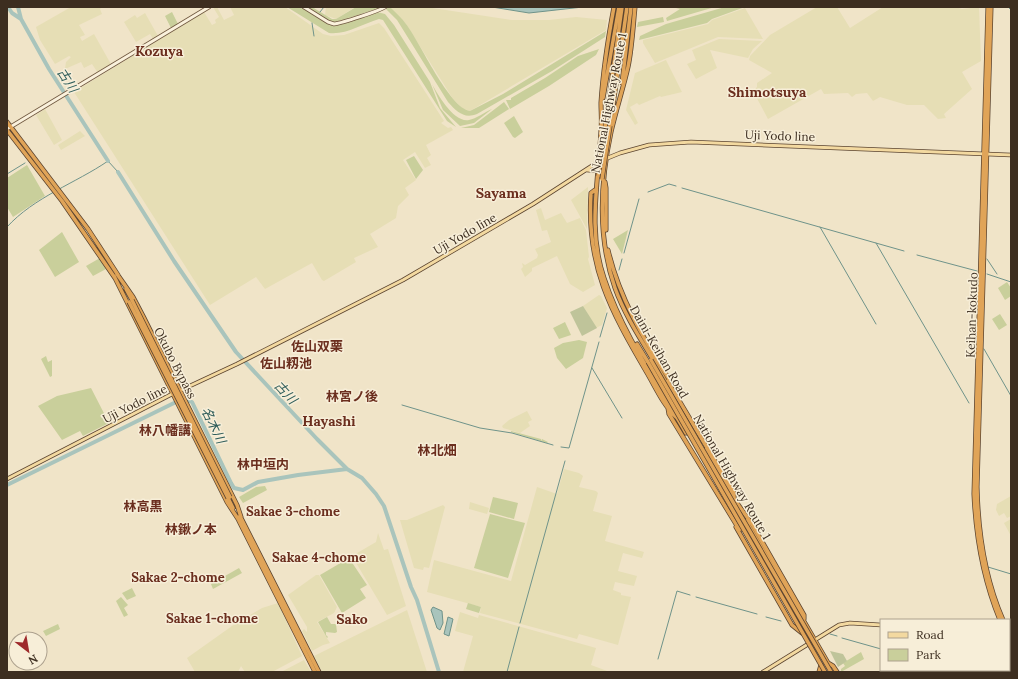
<svg xmlns="http://www.w3.org/2000/svg" width="1018" height="679" font-family="Lora,'Noto Sans JP',serif">
<style>
.farmland{fill:#e6deb5}
.green{fill:#c9cf9b}
.cemetery{fill:#bfc49a}
.water{fill:#a9c4bc;stroke:#6f938a}
.lines{fill:none;stroke-linecap:round;stroke-linejoin:round}
.stream{stroke:#6f938a;stroke-width:1}
.river{stroke:#a9c4bc;stroke-width:4}
.secondary-casing{stroke:#6f573f;stroke-width:4.5}
.primary-casing{stroke:#5b4430;stroke-width:4.5}
.highway-casing{stroke:#5b4430;stroke-width:5}
.secondary{stroke:#faf1dc;stroke-width:3}
.primary{stroke:#f3d9a0;stroke-width:3}
.highway{stroke:#e0a458;stroke-width:3.5}
.highway-bridge-casing{stroke:#5b4430;stroke-width:5;stroke-linecap:butt}
.highway-bridge{stroke:#e0a458;stroke-width:3.5}
.labels{text-anchor:middle;stroke-width:3;stroke-linejoin:round;paint-order:stroke}
.street-label{font-size:12px;fill:#3d2e20;stroke:#f7eed8}
.water-label{font-size:13px;font-style:italic;fill:#2f5d5a;stroke:#f7eed8}
.neighbourhood-label{font-size:13px;font-weight:bold;fill:#6b2e1e;stroke:#f7eed8}
.quarter-label{font-size:14px;font-weight:bold;fill:#6b2e1e;stroke:#f7eed8}
</style>
<rect width="100%" height="100%" fill="#f0e4c8"/>
<path class="farmland" d="M 71,7 L 102,7 L 100,9 L 102,14 L 79,25 L 85,35 L 80,37 L 82,41 L 94,34 L 112,66 L 98,73 L 92,64 L 84,68 L 81,62 L 65,69 L 66,62 L 71,57 L 69,56 L 55,64 L 40,40 L 36,27 Z
M 213,7 L 217,7 L 224,20 L 234,15 L 230,7 L 285,7 L 323,34 L 331,36 L 344,35 L 379,23 L 384,28 L 444,121 L 441,123 L 448,128 L 451,127 L 453,130 L 426,145 L 431,155 L 427,158 L 431,165 L 425,168 L 415,152 L 403,160 L 416,180 L 405,188 L 409,195 L 398,206 L 396,218 L 370,234 L 378,247 L 354,258 L 356,262 L 324,281 L 322,280 L 312,263 L 265,289 L 256,277 L 210,305 L 74,92 L 204,12 L 212,25 L 216,23 L 215,20 L 219,17 Z
M 326,7 L 355,7 L 336,19 L 325,15 Z
M 426,7 L 512,20 L 549,20 L 576,17 L 607,20 L 606,30 L 470,111 L 464,110 L 453,99 L 406,24 L 391,8 Z
M 817,7 L 837,7 L 850,28 L 883,7 L 955,7 L 962,9 L 979,7 L 981,61 L 962,72 L 972,89 L 944,114 L 946,118 L 938,119 L 924,105 L 907,105 L 880,97 L 873,101 L 867,93 L 856,94 L 852,97 L 848,93 L 824,94 L 821,89 L 768,119 L 753,91 L 757,87 L 757,83 L 772,73 L 749,60 L 750,56 L 770,35 Z
M 745,8 L 763,39 L 718,37 L 655,63 L 643,43 L 643,40 L 708,24 L 712,20 Z
M 145,13 L 158,36 L 153,39 L 150,34 L 136,42 L 124,22 L 135,15 L 137,18 Z
M 719,39 L 762,41 L 753,49 L 748,58 L 710,50 L 717,68 L 696,79 L 687,64 L 696,60 L 692,50 Z
M 666,60 L 682,92 L 661,97 L 660,96 L 639,105 L 637,103 L 630,107 L 638,123 L 635,125 L 626,110 L 635,73 Z
M 45,109 L 62,140 L 54,145 L 36,115 Z
M 80,131 L 85,136 L 61,150 L 58,145 Z
M 588,187 L 587,229 L 571,200 Z
M 541,208 L 545,220 L 561,213 L 567,223 L 580,218 L 586,230 L 589,257 L 588,259 L 595,285 L 583,292 L 570,284 L 557,256 L 532,268 L 532,271 L 525,277 L 521,269 L 523,267 L 522,263 L 525,265 L 537,258 L 538,255 L 535,249 L 551,242 L 547,230 L 542,231 L 536,210 Z
M 599,295 L 601,296 L 607,308 L 602,325 L 596,328 L 583,306 Z
M 527,411 L 532,420 L 528,422 L 530,426 L 520,433 L 503,428 L 502,426 L 509,420 Z
M 564,469 L 579,473 L 583,476 L 579,487 L 596,491 L 598,493 L 593,511 L 612,516 L 605,541 L 644,552 L 642,558 L 623,553 L 618,571 L 637,576 L 634,586 L 615,582 L 613,590 L 621,593 L 621,595 L 631,597 L 618,645 L 579,634 L 577,639 L 480,613 L 481,607 L 427,592 L 434,560 L 511,581 L 537,487 L 557,494 Z
M 1011,496 L 1011,516 L 1007,518 L 1004,513 L 999,516 L 996,510 L 997,504 Z
M 470,502 L 489,508 L 487,514 L 469,509 Z
M 443,505 L 445,507 L 429,568 L 424,567 L 423,570 L 414,568 L 400,520 L 407,520 Z
M 1011,519 L 1011,536 L 1004,523 Z
M 378,533 L 384,550 L 388,549 L 406,606 L 387,615 L 352,556 L 376,542 Z
M 316,575 L 319,575 L 337,607 L 334,613 L 317,622 L 330,643 L 323,645 L 312,651 L 302,631 L 304,629 L 307,632 L 307,627 L 288,595 Z
M 278,603 L 302,656 L 272,672 L 245,672 L 241,666 L 238,672 L 195,672 L 187,658 L 232,626 L 262,608 Z
M 407,610 L 427,672 L 322,672 L 314,656 Z
M 460,612 L 478,618 L 479,615 L 596,648 L 591,665 L 610,672 L 463,672 L 473,636 L 455,631 Z
M 304,660 L 311,672 L 281,672 Z"/>
<path class="green" d="M 287,7 L 303,7 L 335,24 L 377,12 L 385,14 L 394,25 L 430,82 L 440,108 L 456,127 L 447,121 L 440,110 L 383,20 L 379,19 C 362,24 346,35 329,33 Z
M 307,7 L 312,7 L 332,19 L 336,19 L 356,7 L 383,7 L 336,22 L 330,22 Z
M 388,7 L 391,8 C 396,13 402,18 406,24 C 420,42 449,108 470,111 L 503,94 L 606,31 L 605,37 L 552,71 L 477,114 C 464,119 457,112 448,102 L 397,20 L 386,9 Z
M 672,7 L 715,7 L 667,21 L 666,18 L 680,9 Z
M 725,7 L 745,7 L 712,19 L 707,23 L 639,40 L 640,36 L 666,24 Z
M 172,12 L 178,24 L 171,28 L 165,16 Z
M 663,17 L 664,22 L 637,27 L 638,22 Z
M 599,49 L 596,55 L 549,86 L 510,109 L 506,100 L 511,100 L 511,98 L 545,78 L 578,56 Z
M 432,84 C 438,95 454,123 469,120 C 476,119 485,112 492,109 L 474,123 L 460,126 L 443,110 Z
M 504,102 L 509,109 L 479,128 L 461,128 L 474,125 Z
M 514,116 L 523,132 L 515,138 L 513,137 L 504,123 Z
M 414,156 L 423,170 L 416,179 L 406,160 Z
M 27,165 L 45,196 L 13,217 L 7,207 L 7,178 Z
M 628,230 L 622,254 L 613,239 Z
M 62,232 L 79,262 L 55,277 L 39,250 Z
M 100,258 L 106,269 L 93,276 L 86,266 Z
M 1007,282 L 1011,288 L 1011,296 L 1005,300 L 998,288 Z
M 1000,314 L 1007,325 L 999,330 L 992,319 Z
M 565,322 L 571,335 L 559,339 L 553,328 Z
M 579,340 L 587,342 L 583,358 L 566,369 L 557,358 L 554,348 L 563,343 Z
M 46,356 L 48,362 L 52,360 L 52,376 L 50,377 L 41,359 Z
M 91,388 L 109,423 L 83,436 L 80,431 L 62,440 L 38,406 L 57,396 Z
M 511,431 L 541,439 L 541,441 L 542,439 L 548,442 L 547,443 L 511,432 Z
M 265,486 L 267,490 L 243,503 L 239,497 L 256,487 Z
M 493,497 L 518,503 L 514,519 L 489,512 Z
M 490,514 L 525,523 L 508,578 L 474,568 Z
M 349,558 L 367,585 L 360,589 L 366,598 L 342,613 L 320,575 Z
M 239,568 L 242,573 L 213,589 L 211,584 Z
M 132,588 L 136,596 L 127,600 L 122,593 Z
M 121,597 L 128,605 L 124,608 L 128,615 L 124,617 L 116,601 Z
M 468,603 L 481,607 L 479,613 L 466,609 Z
M 327,617 L 331,624 L 336,624 L 337,632 L 335,633 L 326,632 L 326,635 L 328,637 L 327,638 L 318,622 Z
M 58,624 L 60,629 L 46,636 L 43,631 Z
M 861,652 L 864,659 L 841,672 L 841,669 L 845,666 L 843,663 Z"/>
<path class="cemetery" d="M 583,306 L 597,328 L 582,336 L 570,312 Z
M 830,651 L 843,654 L 847,661 L 838,667 Z"/>
<path class="water" d="M 492,7 L 583,7 L 529,13 Z
M 433,607 L 442,611 L 443,623 L 440,630 L 437,628 L 431,610 Z
M 448,617 L 453,619 L 449,636 L 444,634 Z"/>
<g class="lines">
<path class="stream" d="M 1009,8 L 1011,10
M 320,12 L 324,7
M 312,23 L 314,36
M 7,174 L 25,163
M 682,188 L 904,251
M 648,192 L 669,184 L 676,186
M 7,227 C 34,197 76,183 108,161 L 118,172
M 820,227 L 876,324
M 876,243 L 969,403
M 624,253 L 639,199
M 917,255 L 977,271
M 987,259 L 997,274
M 619,270 L 622,259
M 987,274 L 1011,282
M 600,337 L 607,313
M 984,349 L 1011,396
M 592,368 L 622,418
M 402,405 L 480,428 L 512,433 L 553,445
M 561,447 L 569,448 L 599,342
M 988,567 L 1011,574
M 696,597 L 757,614
M 766,617 L 781,621
M 520,623 L 565,461
M 830,634 L 837,636
M 842,638 L 881,649
M 658,659 L 677,591 L 690,595
M 959,671 L 962,672
M 507,672 L 519,627"/>
<path class="river" d="M 8,7 L 12,13 L 21,19
M 18,7 L 21,19 L 49,69 L 108,161
M 118,172 L 174,261 L 236,352 L 317,439 L 347,469 L 362,478 L 376,494 L 384,506 L 411,587 L 417,600 L 439,672
M 187,400 L 192,402 L 231,483 L 234,488 L 243,490 L 258,482 L 298,475 L 347,469
M 7,485 L 174,403"/>
<g class="secondary-casing">
<path id="secondary" d="M 304,7 L 328,22 L 334,24 C 342,23 379,11 385,7
M 7,129 L 209,7"/>
</g>
<g class="primary-casing">
<path id="primary" d="M 587,170 L 597,171
M 179,391 L 237,364 L 403,280 L 533,204 L 598,162 L 620,153 L 649,145 L 691,142 L 1011,155
M 7,479 L 174,393
M 1009,630 L 1011,630
M 763,672 L 839,625 L 850,623 L 881,625"/>
</g>
<g class="highway-casing">
<path id="highway" d="M 614,7 C 608,39 603,71 601,103 C 601,112 602,121 601,130 C 599,180 587,229 604,278 C 622,333 657,383 686,433
M 635,7 C 633,27 632,48 628,67 C 623,89 616,110 611,132 C 600,183 598,239 615,288 C 628,324 652,355 669,388
M 988,7 L 974,494 C 976,537 983,579 1000,620
M 991,7 L 977,487 C 978,532 985,579 1003,620
M 622,83 L 631,7
M 603,98 L 619,7
M 7,122 L 88,229 L 118,275
M 610,126 L 627,7
M 7,130 L 62,201 L 115,278
M 603,142 L 622,7
M 605,182 L 606,188 L 606,230
M 595,190 L 591,193 C 586,266 611,311 646,371 C 655,386 663,405 676,417
M 608,250 C 619,297 643,338 669,379 L 668,382 L 734,493 L 734,498 L 739,506 L 752,524 L 804,615 L 804,619
M 117,274 L 133,297 L 144,318 L 237,505 L 241,517
M 114,276 L 227,502 L 240,522
M 126,289 L 132,300
M 637,344 L 648,362
M 668,408 L 669,414 L 739,529 L 742,529
M 705,450 L 737,505
M 228,498 L 233,508
M 240,516 L 319,672
M 239,521 L 315,672
M 746,521 L 828,663
M 736,527 L 792,625 L 802,633
M 1009,632 L 1011,636
M 1009,640 L 1011,644
M 828,663 L 833,666 L 837,672
M 819,672 L 821,665"/>
</g>
<use href="#secondary" class="secondary"/>
<use href="#primary" class="primary"/>
<use href="#highway" class="highway"/>
<g class="highway-bridge-casing">
<path id="highway-bridge" d="M 598,176 L 603,142
M 602,179 L 610,126
M 132,300 L 230,497
M 129,302 L 228,498
M 651,360 L 831,672
M 648,362 L 825,672"/>
</g>
<use href="#highway-bridge" class="highway-bridge"/>
</g>
<g class="labels">
<g class="street-label">
<text transform="translate(609 103) rotate(-79)" y="4">National Highway Route 1</text>
<text transform="translate(780 136) rotate(2)" y="4">Uji Yodo line</text>
<text transform="translate(465 234) rotate(-30)" y="4">Uji Yodo line</text>
<text transform="translate(972 315) rotate(-88)" y="4">Keihan-kokudo</text>
<text transform="translate(659 352) rotate(60)" y="4">Daini-Keihan Road</text>
<text transform="translate(175 363) rotate(63)" y="4">Okubo Bypass</text>
<text transform="translate(135 404) rotate(-27)" y="4">Uji Yodo line</text>
<text transform="translate(732 477) rotate(60)" y="4">National Highway Route 1</text>
</g>
<g class="water-label">
<text transform="translate(68 80) rotate(57)" y="5">古川</text>
<text transform="translate(286 392) rotate(47)" y="5">古川</text>
<text transform="translate(214 425) rotate(64)" y="5">名木川</text>
</g>
<g class="neighbourhood-label">
<text x="317" y="351">佐山双栗</text>
<text x="286" y="368">佐山籾池</text>
<text x="352" y="401">林宮ノ後</text>
<text x="165" y="435">林八幡講</text>
<text x="437" y="455">林北畑</text>
<text x="263" y="469">林中垣内</text>
<text x="143" y="511">林高黒</text>
<text x="293" y="516">Sakae 3-chome</text>
<text x="191" y="534">林鍬ノ本</text>
<text x="319" y="562">Sakae 4-chome</text>
<text x="178" y="582">Sakae 2-chome</text>
<text x="212" y="623">Sakae 1-chome</text>
</g>
<g class="quarter-label">
<text x="159" y="56">Kozuya</text>
<text x="767" y="97">Shimotsuya</text>
<text x="501" y="198">Sayama</text>
<text x="329" y="426">Hayashi</text>
<text x="352" y="624">Sako</text>
</g>
</g>
<rect width="1018" height="679" fill="none" stroke="#3d2e20" stroke-width="16"/>
<rect x="880" y="619" width="130" height="52" fill="#f7eed8" stroke="#ada18e"/>
<rect x="888" y="632" width="20" height="6" fill="#f3d9a0" stroke="#ada18e"/>
<text x="916" y="639" font-size="12" fill="#3d2e20">Road</text>
<rect x="888" y="649" width="20" height="12" fill="#c9cf9b" stroke="#ada18e"/>
<text x="916" y="659" font-size="12" fill="#3d2e20">Park</text>
<g transform="translate(28 651) rotate(149)"><circle r="19" fill="#f7eed8" stroke="#ada18e"/>
<path d="M0-3L7 15L0 10L-7 15Z" fill="#9e2a2b"/>
<text y="-6" font-size="11" font-weight="bold" text-anchor="middle" fill="#3d2e20">N</text>
</g>
</svg>
